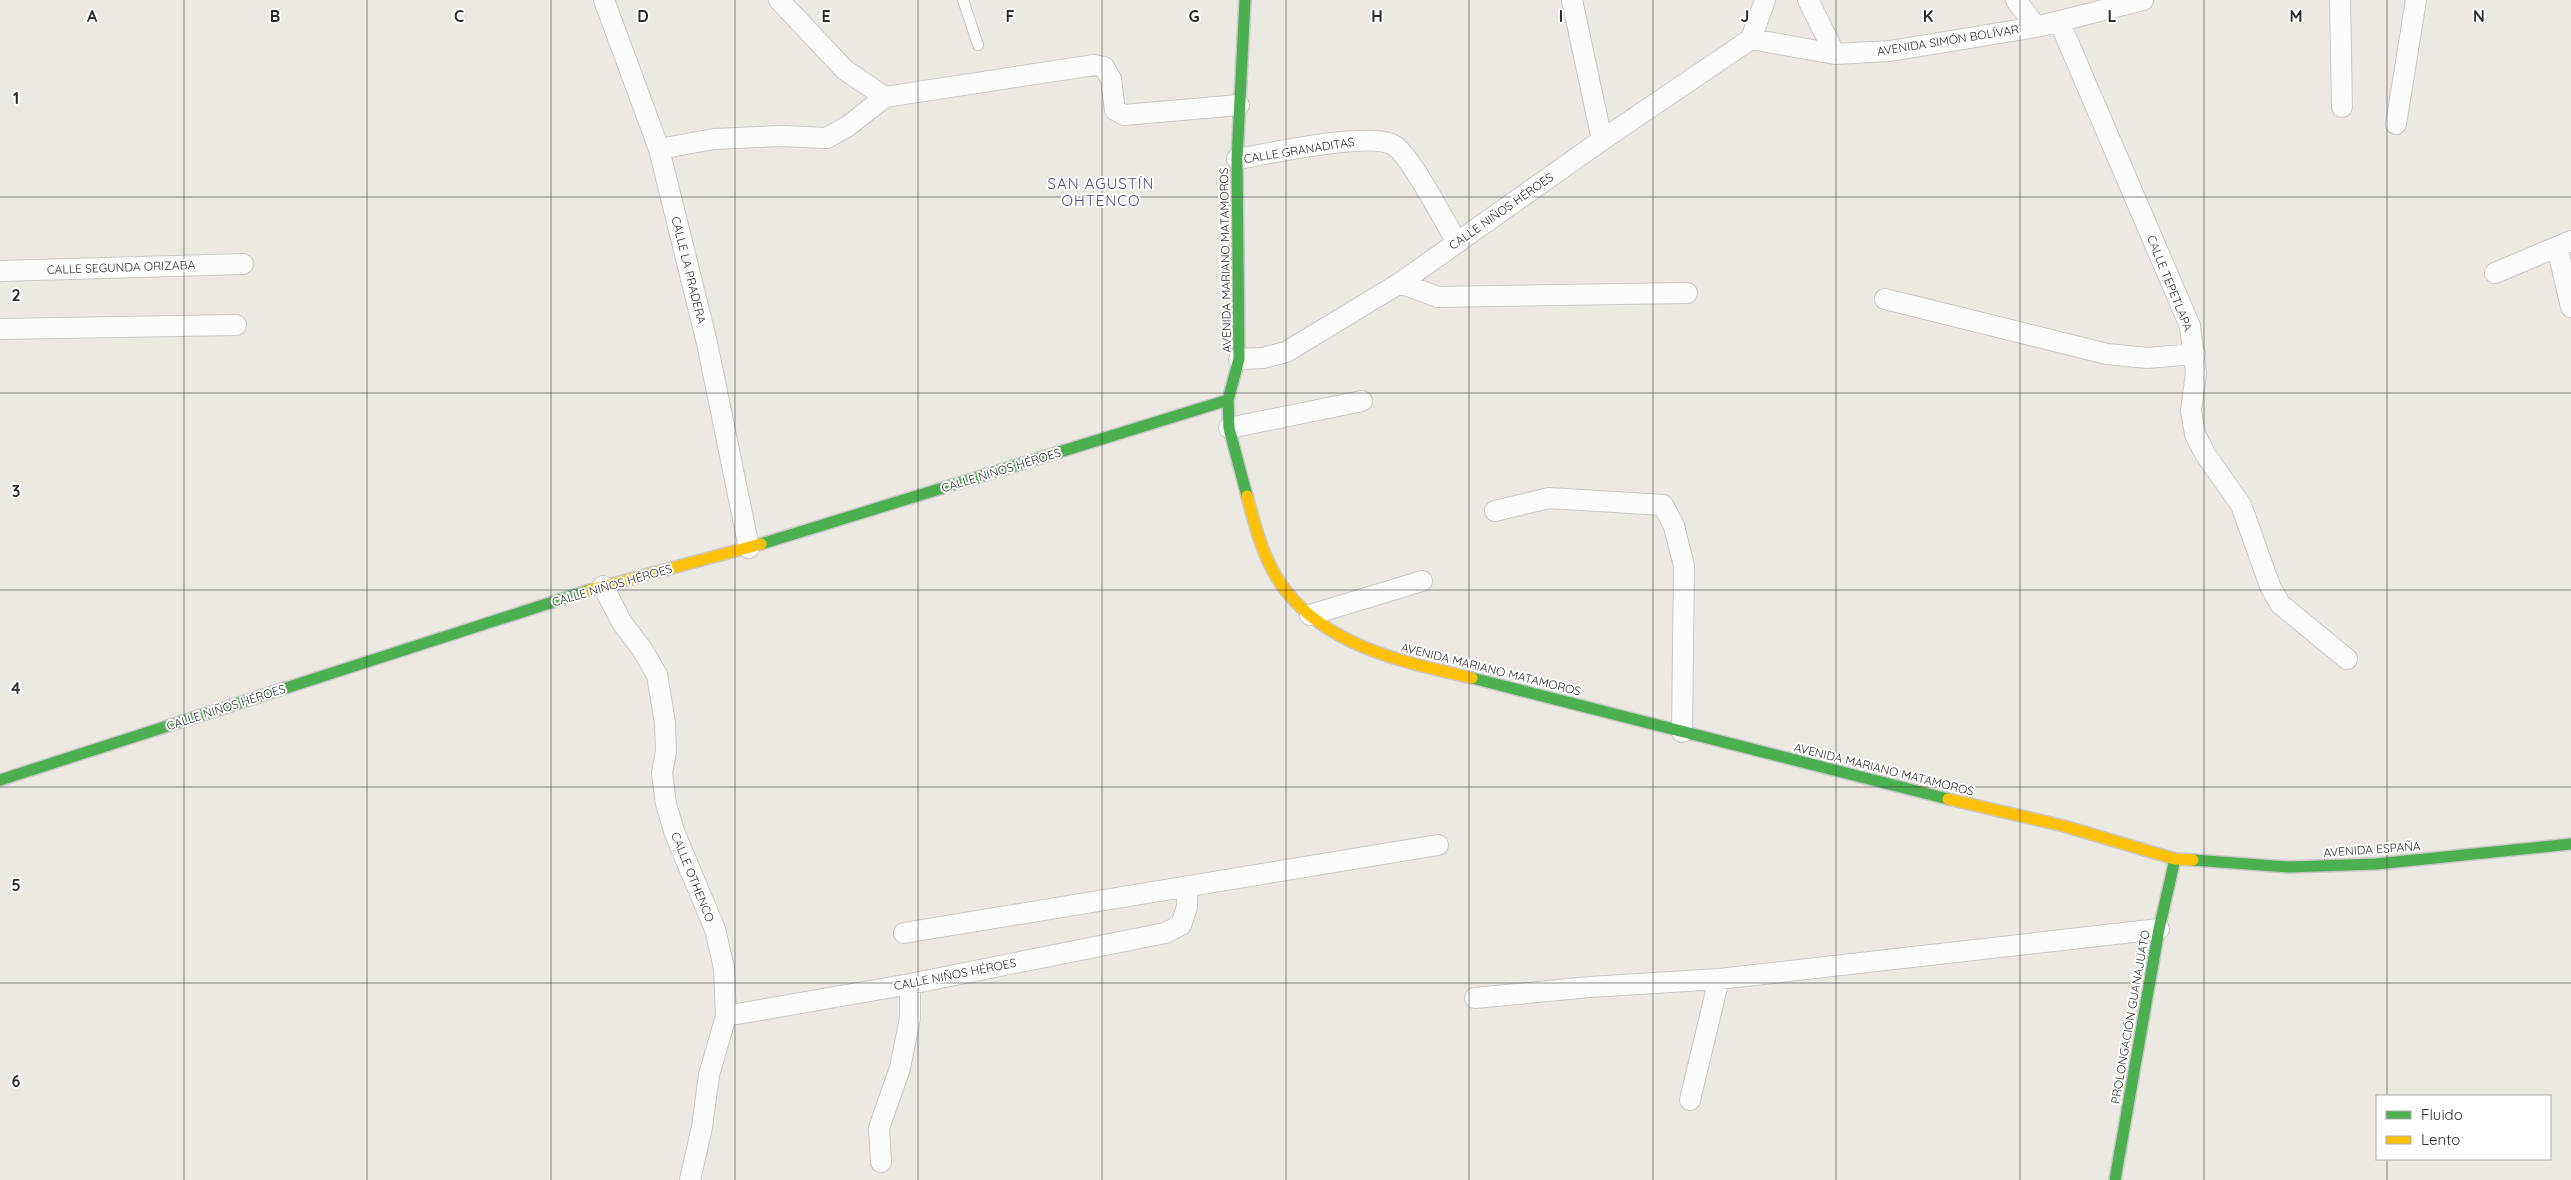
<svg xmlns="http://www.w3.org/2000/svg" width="2571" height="1180" font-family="Quicksand,sans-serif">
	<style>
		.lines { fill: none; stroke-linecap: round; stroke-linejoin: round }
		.lane-casing { stroke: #c9c8c8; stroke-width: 12 }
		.street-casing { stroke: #c9c8c8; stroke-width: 22 }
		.fast-casing { stroke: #c9c8c8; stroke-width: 14 }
		.slow-casing { stroke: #c9c8c8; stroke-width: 14 }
		.lane { stroke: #fcfcfb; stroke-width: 10 }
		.street { stroke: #fcfcfb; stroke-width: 20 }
		.fast { stroke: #4caf50; stroke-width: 11 }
		.slow { stroke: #ffc107; stroke-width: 11 }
		.grid { fill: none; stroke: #2d2d2d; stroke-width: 1; stroke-opacity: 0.55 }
		.labels { text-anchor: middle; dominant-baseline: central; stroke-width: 4; stroke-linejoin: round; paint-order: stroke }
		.street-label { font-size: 12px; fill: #2d2d2d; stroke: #fff }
		.quarter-label { font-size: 15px; letter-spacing: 1px; fill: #494a82; stroke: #fff }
		.grid-label { font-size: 16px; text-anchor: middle; font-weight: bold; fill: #2d2d2d; stroke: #fff; stroke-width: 4; stroke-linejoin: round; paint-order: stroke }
	</style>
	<rect width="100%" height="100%" fill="#ece9e2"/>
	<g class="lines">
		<defs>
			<path id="lane" d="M963,0L978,45"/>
			<path id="street" d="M604,0L659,149L707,343L749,548
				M1572,0L1602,140
				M1808,0L1835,54
				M2016,0L2036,27
				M2340,0L2342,107
				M2059,21L2190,326L2196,373L2191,411L2195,434L2205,454L2241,505L2270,586L2280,604L2347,659
				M1751,39L1835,54L1890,51L2036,27L2143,0
				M1751,39L1765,0
				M885,97L1094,65L1104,67L1111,79L1115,110L1124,115L1239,105
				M2396,124L2416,0
				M659,149L714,139L781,136L827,138L848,126L885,97L845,70L779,0
				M1237,159C1268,154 1373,130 1395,146C1412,158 1444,221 1457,242
				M2557,247L2571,307
				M0,271L243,264
				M2495,273L2571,241
				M1400,283L1438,297L1687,293
				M1885,299L2107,354L2147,358L2195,354
				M0,329L236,325
				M1239,359L1263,358L1286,352L1400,283L1602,140L1751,39
				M1229,428L1362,401
				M1495,511L1549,498L1663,505L1674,526L1684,566L1682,732
				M603,586L622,623L642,649L657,675L665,723L666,751L662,773L666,804L675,834L715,929L724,968L726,1016L709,1075L702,1127L690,1180
				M1310,615L1422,581
				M904,933L1438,845
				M1475,998L1590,987L1719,979L2159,929
				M726,1016L910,984L1165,933L1181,925L1187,907V888
				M1690,1100L1719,979
				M881,1162L879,1128L900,1068L910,1018V984"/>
			<path id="fast" d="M1245,0L1237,159L1239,359L1228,400L1229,428L1247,496
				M761,544L1228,400
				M1472,678L1948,799
				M0,780L590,590
				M2193,860L2289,867L2376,864L2571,844
				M2115,1180L2159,929L2175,859"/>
			<path id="slow" d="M1247,496C1255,527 1265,565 1286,591C1331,648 1405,662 1472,678
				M590,590L761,544
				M1948,799L2064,826L2175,859L2193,860"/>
		</defs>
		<!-- lane casing -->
		<use href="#lane" class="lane-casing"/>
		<!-- street casing -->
		<use href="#street" class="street-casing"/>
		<!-- fast casing -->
		<use href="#fast" class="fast-casing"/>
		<!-- slow casing -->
		<use href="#slow" class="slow-casing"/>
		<!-- lane -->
		<use href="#lane" class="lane"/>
		<!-- street -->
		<use href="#street" class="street"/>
		<!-- fast -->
		<use href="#fast" class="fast"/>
		<!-- slow -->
		<use href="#slow" class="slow"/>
	</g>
	<!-- grid -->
	<path class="grid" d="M184,0V1180M367,0V1180M551,0V1180M735,0V1180M918,0V1180M1102,0V1180M1286,0V1180M1469,0V1180M1653,0V1180M1836,0V1180M2020,0V1180M2204,0V1180M2387,0V1096M0,197H2571M0,393H2571M0,590H2571M0,787H2571M0,983H2571M2387,1159V1180"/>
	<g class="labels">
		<!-- street labels -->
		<g class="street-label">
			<text transform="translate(1948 40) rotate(-9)">AVENIDA SIMÓN BOLÍVAR</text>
			<text transform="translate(1299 150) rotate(-9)">CALLE GRANADITAS</text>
			<text transform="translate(1501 211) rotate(-35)">CALLE NIÑOS HÉROES</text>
			<text transform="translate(1225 260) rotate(-91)">AVENIDA MARIANO MATAMOROS</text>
			<text transform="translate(121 267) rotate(-2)">CALLE SEGUNDA ORIZABA</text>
			<text transform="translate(689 270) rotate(76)">CALLE LA PRADERA</text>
			<text transform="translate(2170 283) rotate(68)">CALLE TEPETLAPA</text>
			<text transform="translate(1001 470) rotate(-17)">CALLE NIÑOS HÉROES</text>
			<text transform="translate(612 585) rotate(-16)">CALLE NIÑOS HÉROES</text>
			<text transform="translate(1491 669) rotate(14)">AVENIDA MARIANO MATAMOROS</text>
			<text transform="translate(226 707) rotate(-18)">CALLE NIÑOS HÉROES</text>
			<text transform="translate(1884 769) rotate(14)">AVENIDA MARIANO MATAMOROS</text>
			<text transform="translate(2372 849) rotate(-4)">AVENIDA ESPAÑA</text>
			<text transform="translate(693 877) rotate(68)">CALLE OTHENCO</text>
			<text transform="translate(955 974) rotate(-11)">CALLE NIÑOS HÉROES</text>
			<text transform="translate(2130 1017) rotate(-80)">PROLONGACIÓN GUANAJUATO</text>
		</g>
		<!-- quarter labels -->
		<g class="quarter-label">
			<text x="1101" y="183">SAN AGUSTÍN<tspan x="1101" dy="17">OHTENCO</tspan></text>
		</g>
	</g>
	<g class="grid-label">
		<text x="92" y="22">A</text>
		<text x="275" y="22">B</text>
		<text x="459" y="22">C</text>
		<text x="643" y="22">D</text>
		<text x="826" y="22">E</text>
		<text x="1010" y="22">F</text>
		<text x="1194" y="22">G</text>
		<text x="1377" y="22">H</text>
		<text x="1561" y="22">I</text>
		<text x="1745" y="22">J</text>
		<text x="1928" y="22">K</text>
		<text x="2112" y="22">L</text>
		<text x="2296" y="22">M</text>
		<text x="2479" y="22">N</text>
		<text x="16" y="104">1</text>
		<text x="16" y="301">2</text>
		<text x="16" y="497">3</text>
		<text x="16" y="694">4</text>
		<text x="16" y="891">5</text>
		<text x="16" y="1087">6</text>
	</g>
	<!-- legend -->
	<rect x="2376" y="1095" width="175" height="65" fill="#ffffff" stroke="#ababab"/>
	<rect x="2386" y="1111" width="25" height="8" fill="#4caf50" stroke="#ababab"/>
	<text x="2421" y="1120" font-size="15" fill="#2d2d2d">Fluido</text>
	<rect x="2386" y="1136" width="25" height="8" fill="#ffc107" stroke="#ababab"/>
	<text x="2421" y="1145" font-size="15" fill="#2d2d2d">Lento</text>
</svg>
